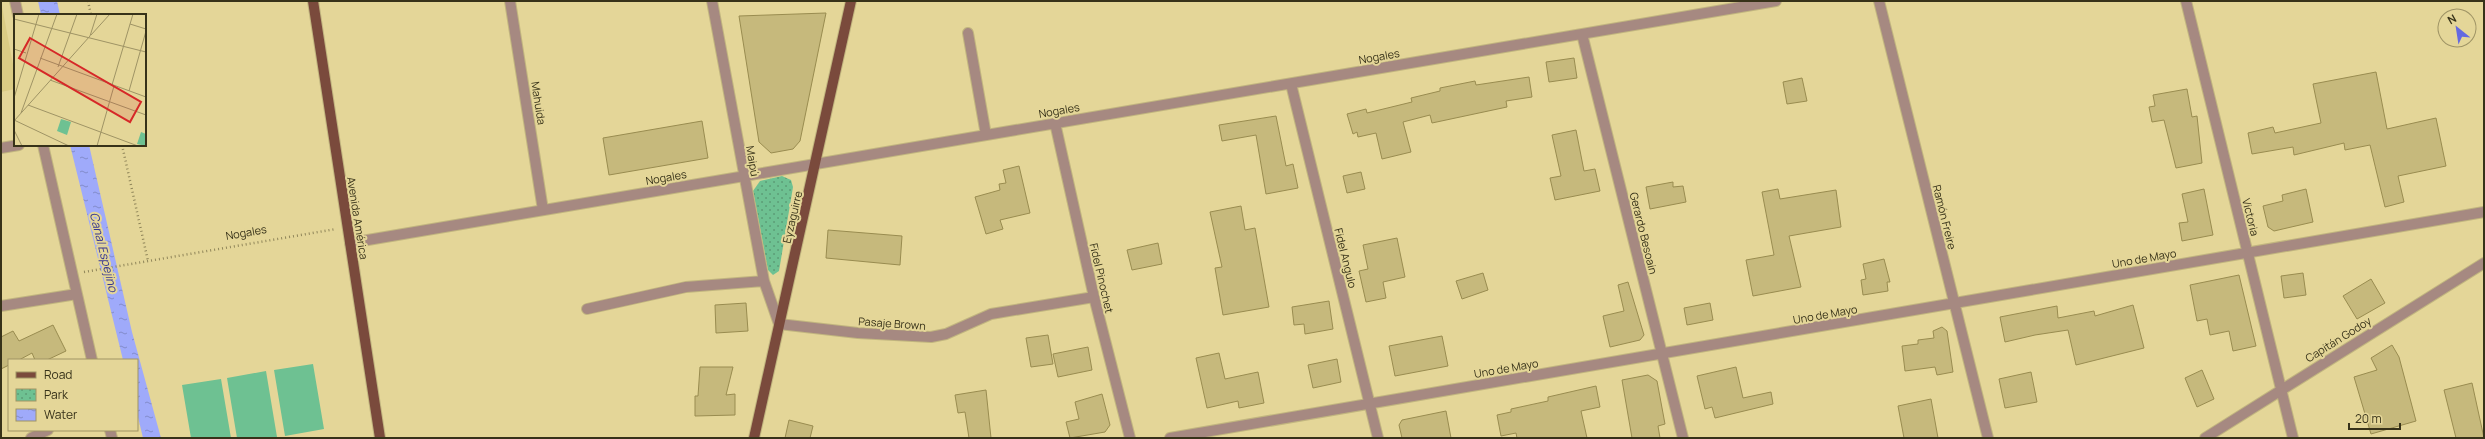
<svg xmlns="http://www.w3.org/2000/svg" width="2485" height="439" font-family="Manrope,sans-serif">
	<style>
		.built { fill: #dacb84 }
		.grass { fill: #6ec192 }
		.park { fill: url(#park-dots) }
		.water { fill: url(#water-ripples) }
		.building { fill: #c6b97c; stroke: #998c50 }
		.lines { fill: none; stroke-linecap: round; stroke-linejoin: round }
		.minor-casing { stroke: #c1b57f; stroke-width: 12 }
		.major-casing { stroke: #c1b57f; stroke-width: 12 }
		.path { stroke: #90865a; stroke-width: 2.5; stroke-dasharray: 1 3; stroke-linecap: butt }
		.minor { stroke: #a68981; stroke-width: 10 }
		.major { stroke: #7a4a3c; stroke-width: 10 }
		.labels { text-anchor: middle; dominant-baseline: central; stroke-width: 4; stroke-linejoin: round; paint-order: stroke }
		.street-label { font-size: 11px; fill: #373219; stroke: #e4d698 }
		.water-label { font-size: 12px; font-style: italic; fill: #373791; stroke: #e4d698 }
		.inset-road { fill: none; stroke: #9f9465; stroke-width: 1 }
		.view { fill: #d62828; fill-opacity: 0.15; stroke: #d62828; stroke-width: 2 }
		.inset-edge { fill: none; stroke: #373219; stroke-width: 2 }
	</style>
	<defs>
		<pattern id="park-dots" width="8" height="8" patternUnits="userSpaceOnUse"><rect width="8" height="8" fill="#6ec192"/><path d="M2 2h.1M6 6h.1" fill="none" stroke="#5b9d76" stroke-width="1.8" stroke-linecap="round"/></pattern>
		<pattern id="water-ripples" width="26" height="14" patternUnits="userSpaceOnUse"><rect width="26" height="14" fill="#9faafa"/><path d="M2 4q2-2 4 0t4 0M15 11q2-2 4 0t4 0" fill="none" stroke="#828bca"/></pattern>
	</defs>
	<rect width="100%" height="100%" fill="#e4d698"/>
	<!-- built -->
	<path class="built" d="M1,1L15,75V89L1,92Z"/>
	<!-- grass -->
	<path class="grass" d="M313,364L324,429L285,436L274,370Z
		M266,371L277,437L237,438L227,378Z
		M221,379L231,438H191L182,385Z"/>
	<!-- park -->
	<path class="park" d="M782,176L791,180L793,187L779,271L773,275L768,270L753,191L760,181Z"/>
	<!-- water -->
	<path class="water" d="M38,1H57L60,15H41Z
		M70,145H89L132,332L161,438H143L137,413V360H123Z"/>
	<!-- building -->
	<path class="building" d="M826,13L800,141L793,149L771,153L759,142L739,16Z
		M1574,58L1577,78L1549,82L1546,62Z
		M2376,72L2387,129L2436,118L2446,166L2398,176L2404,202L2385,207L2370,145L2345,150L2344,143L2294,155L2293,147L2252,154L2248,133L2273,127L2275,133L2321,123L2313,84Z
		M1529,77L1532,97L1506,101L1507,107L1432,123L1430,115L1403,122L1411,152L1382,159L1376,133L1358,137L1357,132L1353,134L1347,114L1366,109L1367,113L1412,102L1411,98L1440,91V88L1475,81L1476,85Z
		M1802,78L1807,101L1787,104L1783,82Z
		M2187,89L2192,117L2197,116L2202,163L2176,168L2164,120L2152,122L2149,107L2155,106L2153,95Z
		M1276,116L1286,166L1293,164L1298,188L1266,194L1256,135L1222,141L1219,125Z
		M702,121L708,158L609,175L603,138Z
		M1576,130L1584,171L1595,169L1600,191L1555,200L1550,178L1561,176L1552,135Z
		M1019,166L1030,213L1000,220L1003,229L986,234L975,197L1000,190L999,184L1006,183L1003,170Z
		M1361,172L1365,189L1347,193L1343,176Z
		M1673,182V187L1683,186L1686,202L1650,209L1646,187Z
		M1778,189L1780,199L1836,190L1841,227L1789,236L1801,287L1753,296L1746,260L1774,255L1762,192Z
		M2204,189L2213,235L2182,241L2179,223L2188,222L2182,194Z
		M2306,189L2313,222L2274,231L2268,227L2263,206L2283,201L2282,195Z
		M1241,206L1245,230L1255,228L1269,307L1223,315L1215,268L1222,267L1210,212Z
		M828,230L902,236L900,265L826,258Z
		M1397,238L1405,277L1383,282L1386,298L1366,302L1359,271L1368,269L1363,245Z
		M1158,243L1162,264L1132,270L1127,250Z
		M1884,259L1890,282H1887L1888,291L1863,295L1861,280L1866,279L1863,264Z
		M1483,273L1488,290L1462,299L1456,281Z
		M2303,273L2306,295L2284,298L2281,276Z
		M2239,275L2256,346L2233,351L2229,331L2210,335L2207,319L2197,321L2190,285Z
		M2371,279L2385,303L2357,319L2343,296Z
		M1628,282L1644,335L1640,340L1610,347L1603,316L1624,311L1618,285Z
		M1329,301L1333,329L1305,334L1304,324L1294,325L1292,307Z
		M746,303L748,331L716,333L715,305Z
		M1710,303L1713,320L1687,325L1684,308Z
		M2133,305L2144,348L2076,365L2068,330L2035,335L2005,342L2000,317L2057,306L2058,318L2094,311L2095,316Z
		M53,325L66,351L47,360H35L32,353L19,360H9V365L1,369V337L13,331L19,341Z
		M1942,327L1947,331L1953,372L1937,375L1935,367L1905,371L1902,346L1918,344V340L1934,338L1933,331Z
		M1048,335L1053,364L1031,367L1026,338Z
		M1442,336L1448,366L1395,376L1389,346Z
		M2392,345L2399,357L2416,421L2371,434L2354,377L2377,370L2371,358Z
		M1088,347L1092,370L1058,377L1053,354Z
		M1219,353L1225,379L1258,372L1264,403L1239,408L1238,401L1207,408L1196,358Z
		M1337,359L1341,382L1313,388L1308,365Z
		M700,367H733L726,395L735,394V415L695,416V396H698Z
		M1736,367L1743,398L1771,392L1773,404L1715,418L1712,407L1705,409L1697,376Z
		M2202,370L2214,399L2197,407L2185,378Z
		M2031,372L2037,402L2005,408L1999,379Z
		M1648,375L1657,381L1665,424L1658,426L1660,438H1632L1622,380Z
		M2472,383L2484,438H2456L2444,390Z
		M1596,386L1600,407L1581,411L1587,438H1517L1516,433L1501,436L1497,415L1511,412V409L1548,401V397Z
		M986,390L991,438H969L965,412L958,413L955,395Z
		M1102,394L1110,425L1105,432L1070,438L1066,422L1079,419L1075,402Z
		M1931,399L1938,438H1904L1898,406Z
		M1446,411L1451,438H1402L1399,425L1402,420Z
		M789,420L813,426L810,438H785Z"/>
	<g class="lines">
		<defs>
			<path id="minor" d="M15,1L18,15
				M510,1L543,210
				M712,1L764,281L779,324L858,333L931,337L946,334L991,314L1094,297
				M1879,1L1988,438
				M2186,1L2293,438
				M968,33L986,135
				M1582,34L1683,438
				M1291,84L1378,438
				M1055,123L1094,297L1130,438
				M43,145L92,360
				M1,148L19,145
				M350,243L1776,1
				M1,306L77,294
				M587,309L686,287L764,281
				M110,430L112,438
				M31,438L48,430
				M1170,438L2484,212
				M2205,438L2484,263"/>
			<path id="major" d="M313,1L380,438
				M754,438L851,1"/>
		</defs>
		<!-- minor casing -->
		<use href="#minor" class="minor-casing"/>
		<!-- major casing -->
		<use href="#major" class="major-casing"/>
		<!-- path -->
		<path class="path" d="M88,1L91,15
			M122,145L148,261
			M84,272L336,229"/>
		<!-- minor -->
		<use href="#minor" class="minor"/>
		<!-- major -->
		<use href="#major" class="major"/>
	</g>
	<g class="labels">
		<!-- street labels -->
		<g class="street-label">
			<text transform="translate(1379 56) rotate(-10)">Nogales</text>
			<text transform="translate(539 103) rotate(81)">Mahuida</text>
			<text transform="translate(1059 110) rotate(-10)">Nogales</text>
			<text transform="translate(753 161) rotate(80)">Maipú</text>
			<text transform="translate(666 177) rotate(-10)">Nogales</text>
			<text transform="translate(792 217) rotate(-77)">Eyzaguirre</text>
			<text transform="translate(1945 217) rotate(76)">Ramón Freire</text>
			<text transform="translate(2251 217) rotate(76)">Victoria</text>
			<text transform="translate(358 218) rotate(81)">Avenida América</text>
			<text transform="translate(246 232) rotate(-10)">Nogales</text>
			<text transform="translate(1644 233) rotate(76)">Gerardo Besoain</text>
			<text transform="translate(1346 258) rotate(76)">Fidel Angulo</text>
			<text transform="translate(2144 258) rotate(-10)">Uno de Mayo</text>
			<text transform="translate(1102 278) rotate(77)">Fidel Pinochet</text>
			<text transform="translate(1825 314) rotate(-10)">Uno de Mayo</text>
			<text transform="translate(892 323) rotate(4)">Pasaje Brown</text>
			<text transform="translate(2338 339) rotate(-32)">Capitán Godoy</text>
			<text transform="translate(1506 368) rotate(-10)">Uno de Mayo</text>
		</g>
		<!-- water labels -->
		<g class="water-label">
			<text transform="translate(104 252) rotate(76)">Canal Espejino</text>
		</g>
	</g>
	<!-- overview -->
	<g transform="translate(14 14)">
		<rect width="132" height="132" fill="#e4d698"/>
		<path d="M127,118L132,120V132L123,130Z" fill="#6ec192"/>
		<path d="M47,105L57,108L53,121L43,117Z" fill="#6ec192"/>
		<path class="inset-road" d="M0,5L132,38M116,10L132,15M77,21L96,0M0,35L12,39M26,44L132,83M44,53L63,0M36,66L132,101M98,71L119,0M115,77L132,17M0,84L25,0M14,91L124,132M7,99L43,0M0,106L55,132M0,107L76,22L83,0M0,116L8,132M83,132L100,72"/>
		<path class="view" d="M16,24L127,88L116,108L5,44Z"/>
		<rect width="132" height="132" class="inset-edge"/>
	</g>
	<!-- border -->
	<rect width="2485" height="439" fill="none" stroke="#373219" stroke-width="4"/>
	<!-- legend -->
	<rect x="8" y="359" width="130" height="72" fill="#e4d698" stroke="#9f9465"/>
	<rect x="16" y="372" width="20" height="6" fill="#7a4a3c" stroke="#9f9465"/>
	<text x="44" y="379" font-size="12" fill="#373219">Road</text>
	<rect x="16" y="389" width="20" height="12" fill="url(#park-dots)" stroke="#9f9465"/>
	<text x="44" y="399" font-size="12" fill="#373219">Park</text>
	<rect x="16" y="409" width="20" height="12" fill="url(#water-ripples)" stroke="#9f9465"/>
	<text x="44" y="419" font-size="12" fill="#373219">Water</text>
	<!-- north arrow -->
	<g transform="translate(2457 28) rotate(330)"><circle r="19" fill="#e4d698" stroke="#9f9465"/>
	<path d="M0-3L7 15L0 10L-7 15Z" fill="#6469e1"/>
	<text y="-6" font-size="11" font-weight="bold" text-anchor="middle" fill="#373219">N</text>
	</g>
	<!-- scale -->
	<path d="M2349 423v6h51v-6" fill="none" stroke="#373219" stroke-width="2"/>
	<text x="2355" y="423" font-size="12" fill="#373219" stroke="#e4d698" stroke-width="3" paint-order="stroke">20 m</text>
</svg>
